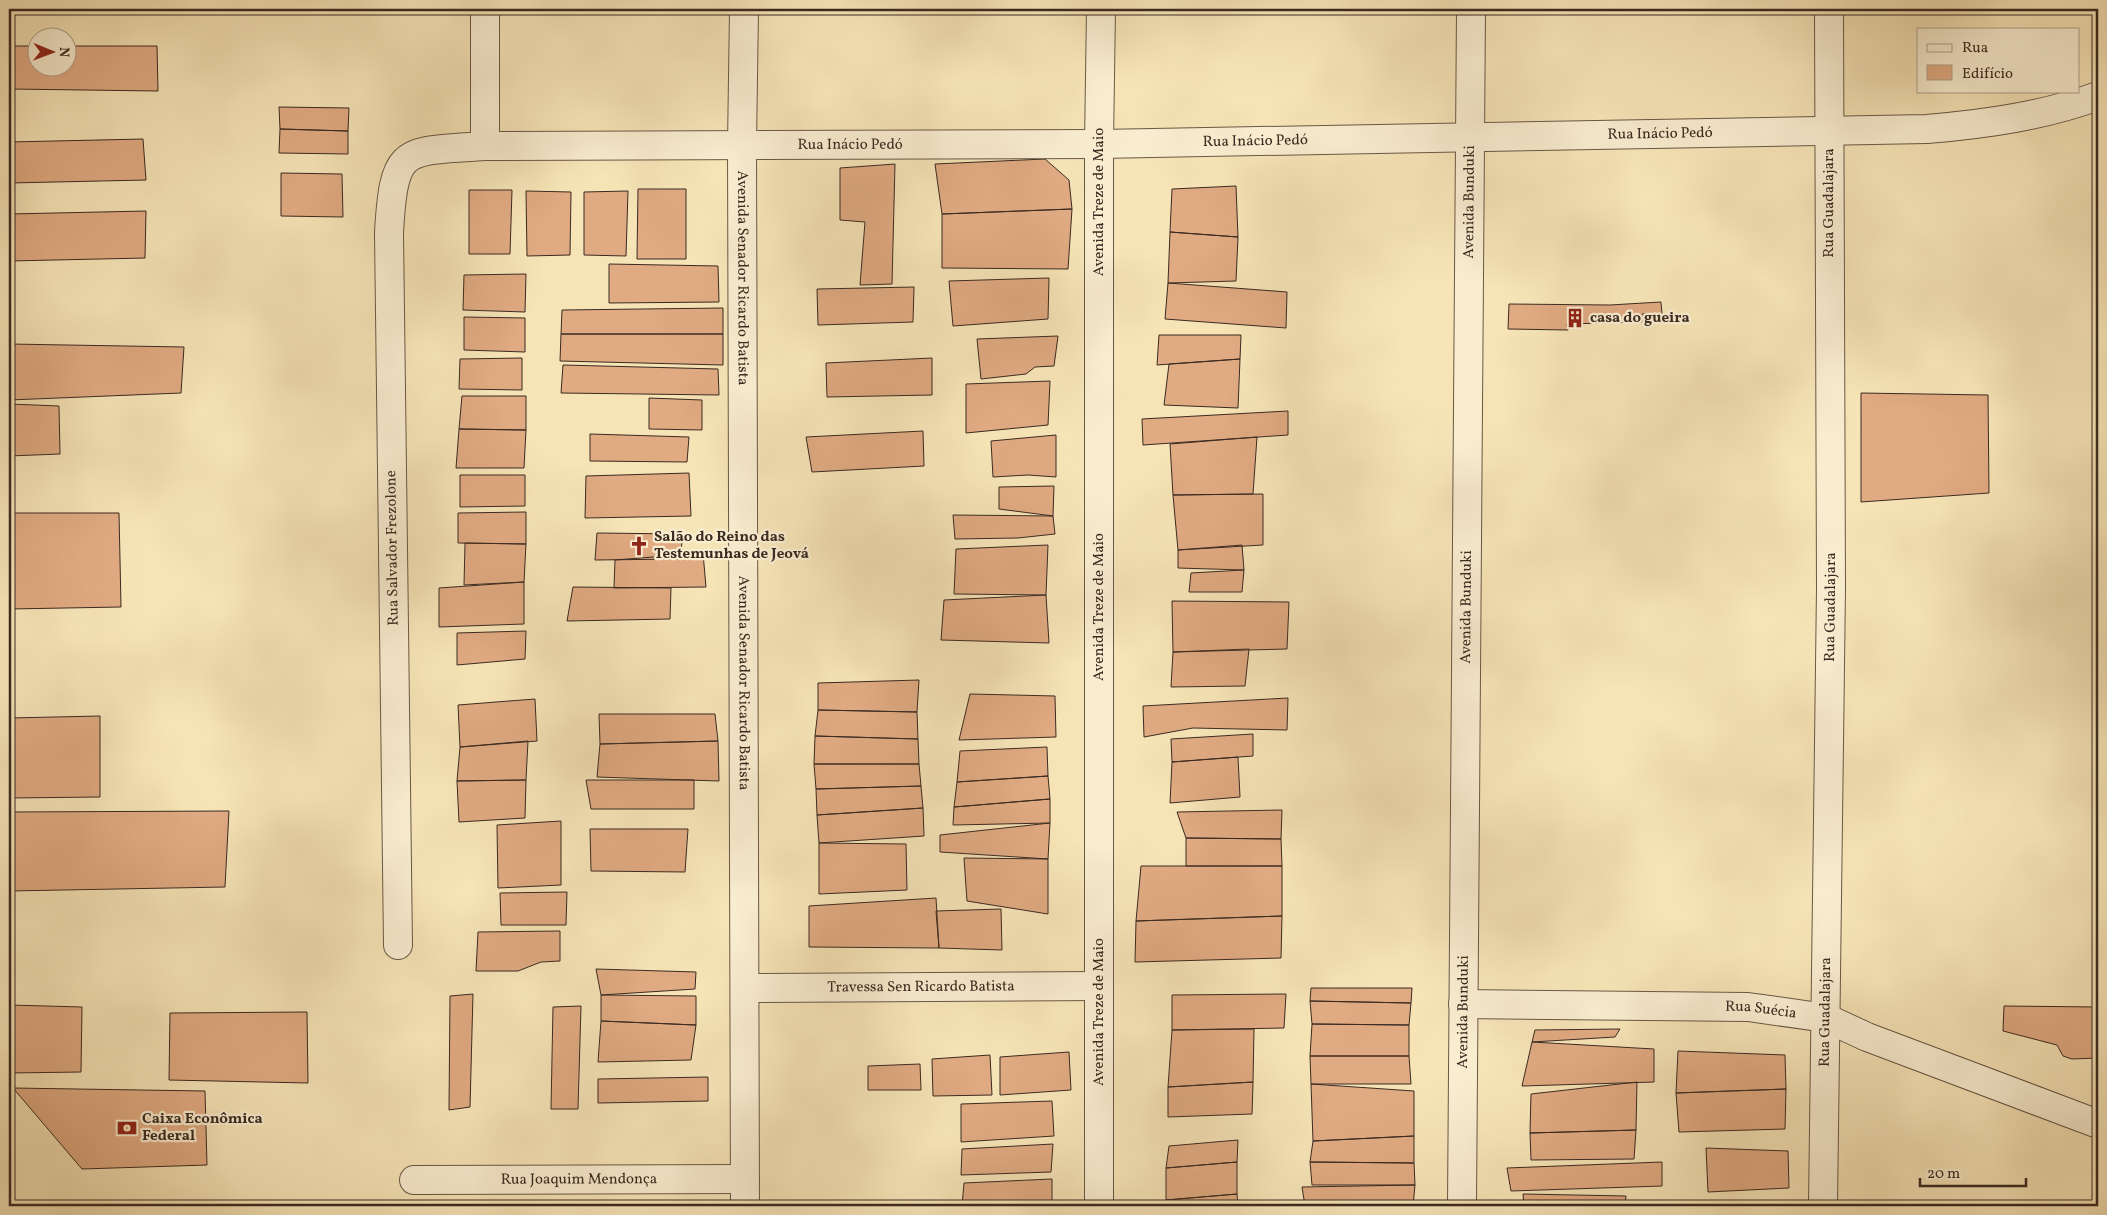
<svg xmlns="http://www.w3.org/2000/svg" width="2107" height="1215" font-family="Vollkorn,serif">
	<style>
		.building { fill: #e0aa82; stroke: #3a2a21 }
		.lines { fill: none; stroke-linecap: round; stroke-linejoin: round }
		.minor-casing { stroke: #695846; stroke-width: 30 }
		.minor { stroke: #f9edd0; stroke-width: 28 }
		.labels { text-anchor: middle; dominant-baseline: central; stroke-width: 4.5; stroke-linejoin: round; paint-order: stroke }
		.street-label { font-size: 15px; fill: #3a2a21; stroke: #f9edd0 }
		.poi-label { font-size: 15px; font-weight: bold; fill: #3a2a21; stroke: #f9edd0; text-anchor: start }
	</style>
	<rect width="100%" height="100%" fill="#f6e4b7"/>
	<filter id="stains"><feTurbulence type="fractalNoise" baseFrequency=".004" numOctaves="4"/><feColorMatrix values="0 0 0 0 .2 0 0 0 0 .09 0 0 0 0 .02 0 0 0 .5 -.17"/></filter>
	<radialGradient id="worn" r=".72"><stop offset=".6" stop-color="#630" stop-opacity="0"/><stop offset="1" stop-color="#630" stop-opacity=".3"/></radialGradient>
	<!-- building -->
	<path class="building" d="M9,46H38V68H68V46H157L158,91L10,89Z
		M279,107L349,108L348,131L280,129Z
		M280,129L348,131V154L279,153Z
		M143,139L146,180L9,183V142Z
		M1045,159L1069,180L1072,209L942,214L935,164Z
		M895,164L892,284L860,285L865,222L840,220V168Z
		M281,173L342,174L343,217L281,216Z
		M1236,186L1238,237L1170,232L1172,189Z
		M638,189H686V259H637Z
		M469,190H512L510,254H469Z
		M526,191L571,192L570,255L527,256Z
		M628,191L626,256L584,255V192Z
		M1072,209L1068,269L942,268V214Z
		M146,211L145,258L9,261V214Z
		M1170,232L1238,237L1236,281L1168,283Z
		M609,264L718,266L719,302L609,303Z
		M526,274L525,312L463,310L464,275Z
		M1049,278L1048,319L953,326L949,281Z
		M1168,283L1287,292L1286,328L1165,319Z
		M914,287L913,322L818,325L817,289Z
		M1661,302L1662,314H1642V322L1567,324L1568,330L1508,329L1509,304L1610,305Z
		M723,308V334H561L562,310Z
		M464,317L525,318V352L464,350Z
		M561,334H723V365L560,361Z
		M1159,335H1241L1240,359L1157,365Z
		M1058,336L1054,366L1035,367L1026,374L981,379L977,339Z
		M9,344L184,347L181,393L9,400Z
		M522,358V390L459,389L460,359Z
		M932,358V395L827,397L826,363Z
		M1240,359L1238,408L1164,405L1169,364Z
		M563,365L718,369L719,395L561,393Z
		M1050,381L1048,425L966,433V384Z
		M1861,393L1988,395L1989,493L1861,502Z
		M462,396H526V430L459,429Z
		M649,398L702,400V430L649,429Z
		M9,404L59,406L60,454L9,456Z
		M1288,411V435L1143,445L1142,419Z
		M459,429L526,430L524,468H456Z
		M923,431L924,466L812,472L806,437Z
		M590,434L689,437L687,462L590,461Z
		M1056,435V477L1028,475L993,477L991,441Z
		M1257,437L1253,494L1173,495L1170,444Z
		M689,473L691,516L585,518L586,476Z
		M460,475H525V506L460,507Z
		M1054,486L1053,516L999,509V487Z
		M1263,494V545L1178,550L1173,495Z
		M526,512V544L458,543V513Z
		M9,513H119L121,607L9,609Z
		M953,515L1053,516L1055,534L1018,538L955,539Z
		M597,533L683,534L680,559L595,560Z
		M465,543L526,544L524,582L464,585Z
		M1048,545L1046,595L954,594L956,549Z
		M1242,545L1244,570L1178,568V550Z
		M703,553L706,587L614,588L615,560Z
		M1244,570L1242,592H1189L1191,573Z
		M524,582V624L439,627V588Z
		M573,587L671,588L670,619L567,621Z
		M1046,595L1049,643L941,640L944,600Z
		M1172,601L1289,602L1287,649L1173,652Z
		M526,631L525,659L457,665V633Z
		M1249,649L1245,686L1171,687L1173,652Z
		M919,680L917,712L818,710V683Z
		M970,694L1055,696L1056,737L959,740Z
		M1288,698L1287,730L1193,728L1144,737L1143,706Z
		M535,699L537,741L460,747L458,705Z
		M818,710L917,712L918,739L815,736Z
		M599,714H715L718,741L600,744Z
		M100,716V797L9,798V718Z
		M1253,734V756L1172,762L1171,739Z
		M815,736L918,739L919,764H814Z
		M528,741L526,780L457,781L460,747Z
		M718,741L719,781L597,777L600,744Z
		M1047,747L1048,776L957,782L960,751Z
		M1238,757L1240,797L1170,803L1172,762Z
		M814,764H919L921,786L816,789Z
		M1048,776L1050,799L954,807L957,782Z
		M526,780L525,818L459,822L457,781Z
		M586,780H694V809H591Z
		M921,786L923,808L817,815L816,789Z
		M1050,799V823L953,825L954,807Z
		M923,808L924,836L819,843L817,815Z
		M1282,810L1281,839L1186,838L1177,812Z
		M229,811L225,887L9,891V812Z
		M561,821V885L498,888L497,825Z
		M1050,823L1048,859L940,852V835Z
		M590,829H688L685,872L591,871Z
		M1186,838L1281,839L1282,866H1186Z
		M819,843L906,844L907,890L819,894Z
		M964,858L1048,859V914L967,901Z
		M1141,866H1282V916L1136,921Z
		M567,892L566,925H501L500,893Z
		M936,898L939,948L809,947V906Z
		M1001,909L1002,950L939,948L936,911Z
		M1282,916L1281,958L1135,962L1136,921Z
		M560,931V961L541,962L518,971H476L478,932Z
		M596,969L696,972L695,989L601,995Z
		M1311,988H1412L1411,1003L1310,1001Z
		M473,994L470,1107L449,1110L450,996Z
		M1286,994L1284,1028L1172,1030V995Z
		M601,995L696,996V1025L601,1021Z
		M1310,1001L1411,1003L1409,1025L1312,1024Z
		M9,1005L82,1007L81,1072L9,1073Z
		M581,1006L578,1109H551L553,1007Z
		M2004,1006L2098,1007V1058L2072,1059L2063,1056L2057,1045L2003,1031Z
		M307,1012L308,1083L169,1080L170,1013Z
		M601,1021L696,1025L691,1060L598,1062Z
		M1312,1024L1409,1025V1056H1310Z
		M1254,1029L1253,1082L1168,1087L1172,1030Z
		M1620,1029L1615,1037L1532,1042L1535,1030Z
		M1532,1042L1654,1049V1082L1522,1086Z
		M1678,1051L1785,1055L1786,1089L1676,1093Z
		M1069,1052L1071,1090L1000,1095V1057Z
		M990,1055L992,1095L933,1096L932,1059Z
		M1310,1056H1409L1411,1084H1311Z
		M920,1064L921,1090H868V1066Z
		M708,1077V1101L598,1103V1079Z
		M1253,1082L1252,1114L1168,1117V1087Z
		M1637,1082L1636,1130L1530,1133L1531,1094Z
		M1311,1084L1414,1091V1136L1313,1141Z
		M13,1088L205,1091L207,1165L82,1169Z
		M1786,1089L1785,1129L1679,1132L1676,1093Z
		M1052,1101L1054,1136L961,1142V1104Z
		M1636,1130L1634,1159L1531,1160L1530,1133Z
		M1414,1136V1163L1310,1162L1313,1141Z
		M1238,1140L1237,1162L1166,1168L1169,1146Z
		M1053,1144L1051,1172L961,1175L962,1149Z
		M1706,1148L1788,1151L1789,1188L1708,1192Z
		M1237,1162V1194L1166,1200V1168Z
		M1310,1162L1414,1163L1415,1185H1312Z
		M1662,1162V1186L1511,1191L1507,1168Z
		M1052,1179V1206H962L964,1183Z
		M1415,1185L1413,1206H1305L1302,1187Z
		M1237,1194L1238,1206H1166V1200Z
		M1523,1194L1626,1196L1625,1206H1524Z
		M304,1203V1206H151Z"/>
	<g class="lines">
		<defs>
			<g id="minor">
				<path d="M485,9V146"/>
				<path id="s1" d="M744,9L742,145L745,1206"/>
				<path id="s2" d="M398,945L389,233C394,144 403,152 485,146L1099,144L1927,129C1986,124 2043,116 2098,96"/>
				<path id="s3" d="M745,988L1098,986"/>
				<path id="s4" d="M1463,1004L1748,1007L1826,1018L1867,1037L2098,1124"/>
				<path id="s5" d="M414,1180L745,1179"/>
				<path id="s6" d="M1099,1206V144L1101,9"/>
				<path id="s7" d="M1462,1206L1471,9"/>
				<path id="s8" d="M1823,1206L1831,588L1829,9"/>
			</g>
		</defs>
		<!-- minor casing -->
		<use href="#minor" class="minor-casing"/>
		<!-- minor -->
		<use href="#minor" class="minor"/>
	</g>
	<!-- icons -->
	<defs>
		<symbol id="building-bare" viewBox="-9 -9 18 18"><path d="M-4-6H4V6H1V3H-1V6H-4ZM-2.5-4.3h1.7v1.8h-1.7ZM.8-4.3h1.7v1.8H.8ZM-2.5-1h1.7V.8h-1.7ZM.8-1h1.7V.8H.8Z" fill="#8f2418" stroke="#f9edd0" stroke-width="2.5" paint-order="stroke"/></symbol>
		<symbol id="church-bare" viewBox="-9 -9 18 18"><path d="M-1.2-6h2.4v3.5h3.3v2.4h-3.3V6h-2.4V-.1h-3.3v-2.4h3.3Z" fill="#8f2418" stroke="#f9edd0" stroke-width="2.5" paint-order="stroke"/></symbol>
		<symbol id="bank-bare" viewBox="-9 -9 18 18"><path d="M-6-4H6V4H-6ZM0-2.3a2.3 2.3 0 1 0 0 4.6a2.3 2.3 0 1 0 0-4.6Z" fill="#8f2418" stroke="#f9edd0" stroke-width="2.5" paint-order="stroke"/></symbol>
	</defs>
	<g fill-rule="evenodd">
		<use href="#building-bare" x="1561" y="304" width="28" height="28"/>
		<use href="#church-bare" x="625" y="532" width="28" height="28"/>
		<use href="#bank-bare" x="113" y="1114" width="28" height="28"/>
	</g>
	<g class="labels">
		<!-- street labels -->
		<g class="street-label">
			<text stroke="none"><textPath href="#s2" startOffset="2045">Rua Inácio Pedó</textPath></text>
			<text stroke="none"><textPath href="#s2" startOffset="1640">Rua Inácio Pedó</textPath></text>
			<text stroke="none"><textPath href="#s2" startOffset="1235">Rua Inácio Pedó</textPath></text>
			<text stroke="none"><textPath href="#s6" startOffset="1004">Avenida Treze de Maio</textPath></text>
			<text stroke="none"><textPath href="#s7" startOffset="1004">Avenida Bunduki</textPath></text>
			<text transform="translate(1829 203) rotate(-90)">Rua Guadalajara</text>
			<text stroke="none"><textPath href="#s1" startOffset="269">Avenida Senador Ricardo Batista</textPath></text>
			<text transform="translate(393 548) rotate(-91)">Rua Salvador Frezolone</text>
			<text transform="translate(1099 607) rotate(-90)">Avenida Treze de Maio</text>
			<text stroke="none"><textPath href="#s7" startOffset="599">Avenida Bunduki</textPath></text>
			<text stroke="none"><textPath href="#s8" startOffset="599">Rua Guadalajara</textPath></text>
			<text stroke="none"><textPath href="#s1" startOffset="674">Avenida Senador Ricardo Batista</textPath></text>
			<text stroke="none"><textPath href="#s3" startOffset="176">Travessa Sen Ricardo Batista</textPath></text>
			<text stroke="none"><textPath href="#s4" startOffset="298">Rua Suécia</textPath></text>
			<text transform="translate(1099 1012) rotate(-90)">Avenida Treze de Maio</text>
			<text stroke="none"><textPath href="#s7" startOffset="194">Avenida Bunduki</textPath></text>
			<text stroke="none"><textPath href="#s8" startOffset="194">Rua Guadalajara</textPath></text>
			<text stroke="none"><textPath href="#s5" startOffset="165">Rua Joaquim Mendonça</textPath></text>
		</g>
		<!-- poi labels -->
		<g class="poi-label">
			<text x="1590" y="318">casa do gueira</text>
			<text x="654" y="537">Salão do Reino das<tspan x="654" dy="17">Testemunhas de Jeová</tspan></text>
			<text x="142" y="1119">Caixa Econômica<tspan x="142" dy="17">Federal</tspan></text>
		</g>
	</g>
	<!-- margin -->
	<rect width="2107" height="1215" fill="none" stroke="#f6e4b7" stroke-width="30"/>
	<rect x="10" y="10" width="2087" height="1195" fill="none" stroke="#3a2a21" stroke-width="2.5"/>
	<rect x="15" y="15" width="2077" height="1185" fill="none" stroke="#3a2a21"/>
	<!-- legend -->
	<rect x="1917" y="28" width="162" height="65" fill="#f9edd0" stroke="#ad9f8a"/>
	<rect x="1927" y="44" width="25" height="8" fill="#f9edd0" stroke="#ad9f8a"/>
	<text x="1962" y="52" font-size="15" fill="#3a2a21">Rua</text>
	<rect x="1927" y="65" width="25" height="15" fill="#e0aa82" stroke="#ad9f8a"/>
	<text x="1962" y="78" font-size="15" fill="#3a2a21">Edifício</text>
	<!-- north arrow -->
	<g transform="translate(52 52) rotate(91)"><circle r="24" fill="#f9edd0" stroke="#ad9f8a"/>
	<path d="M0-4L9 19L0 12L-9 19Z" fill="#8f2418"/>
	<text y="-8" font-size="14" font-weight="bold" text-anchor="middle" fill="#3a2a21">N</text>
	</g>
	<!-- scale -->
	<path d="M1920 1178v8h106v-8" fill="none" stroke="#3a2a21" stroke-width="2.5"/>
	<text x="1927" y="1178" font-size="15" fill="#3a2a21" stroke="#f9edd0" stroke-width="4" paint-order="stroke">20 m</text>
	<rect width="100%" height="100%" filter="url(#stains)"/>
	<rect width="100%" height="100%" fill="url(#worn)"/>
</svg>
